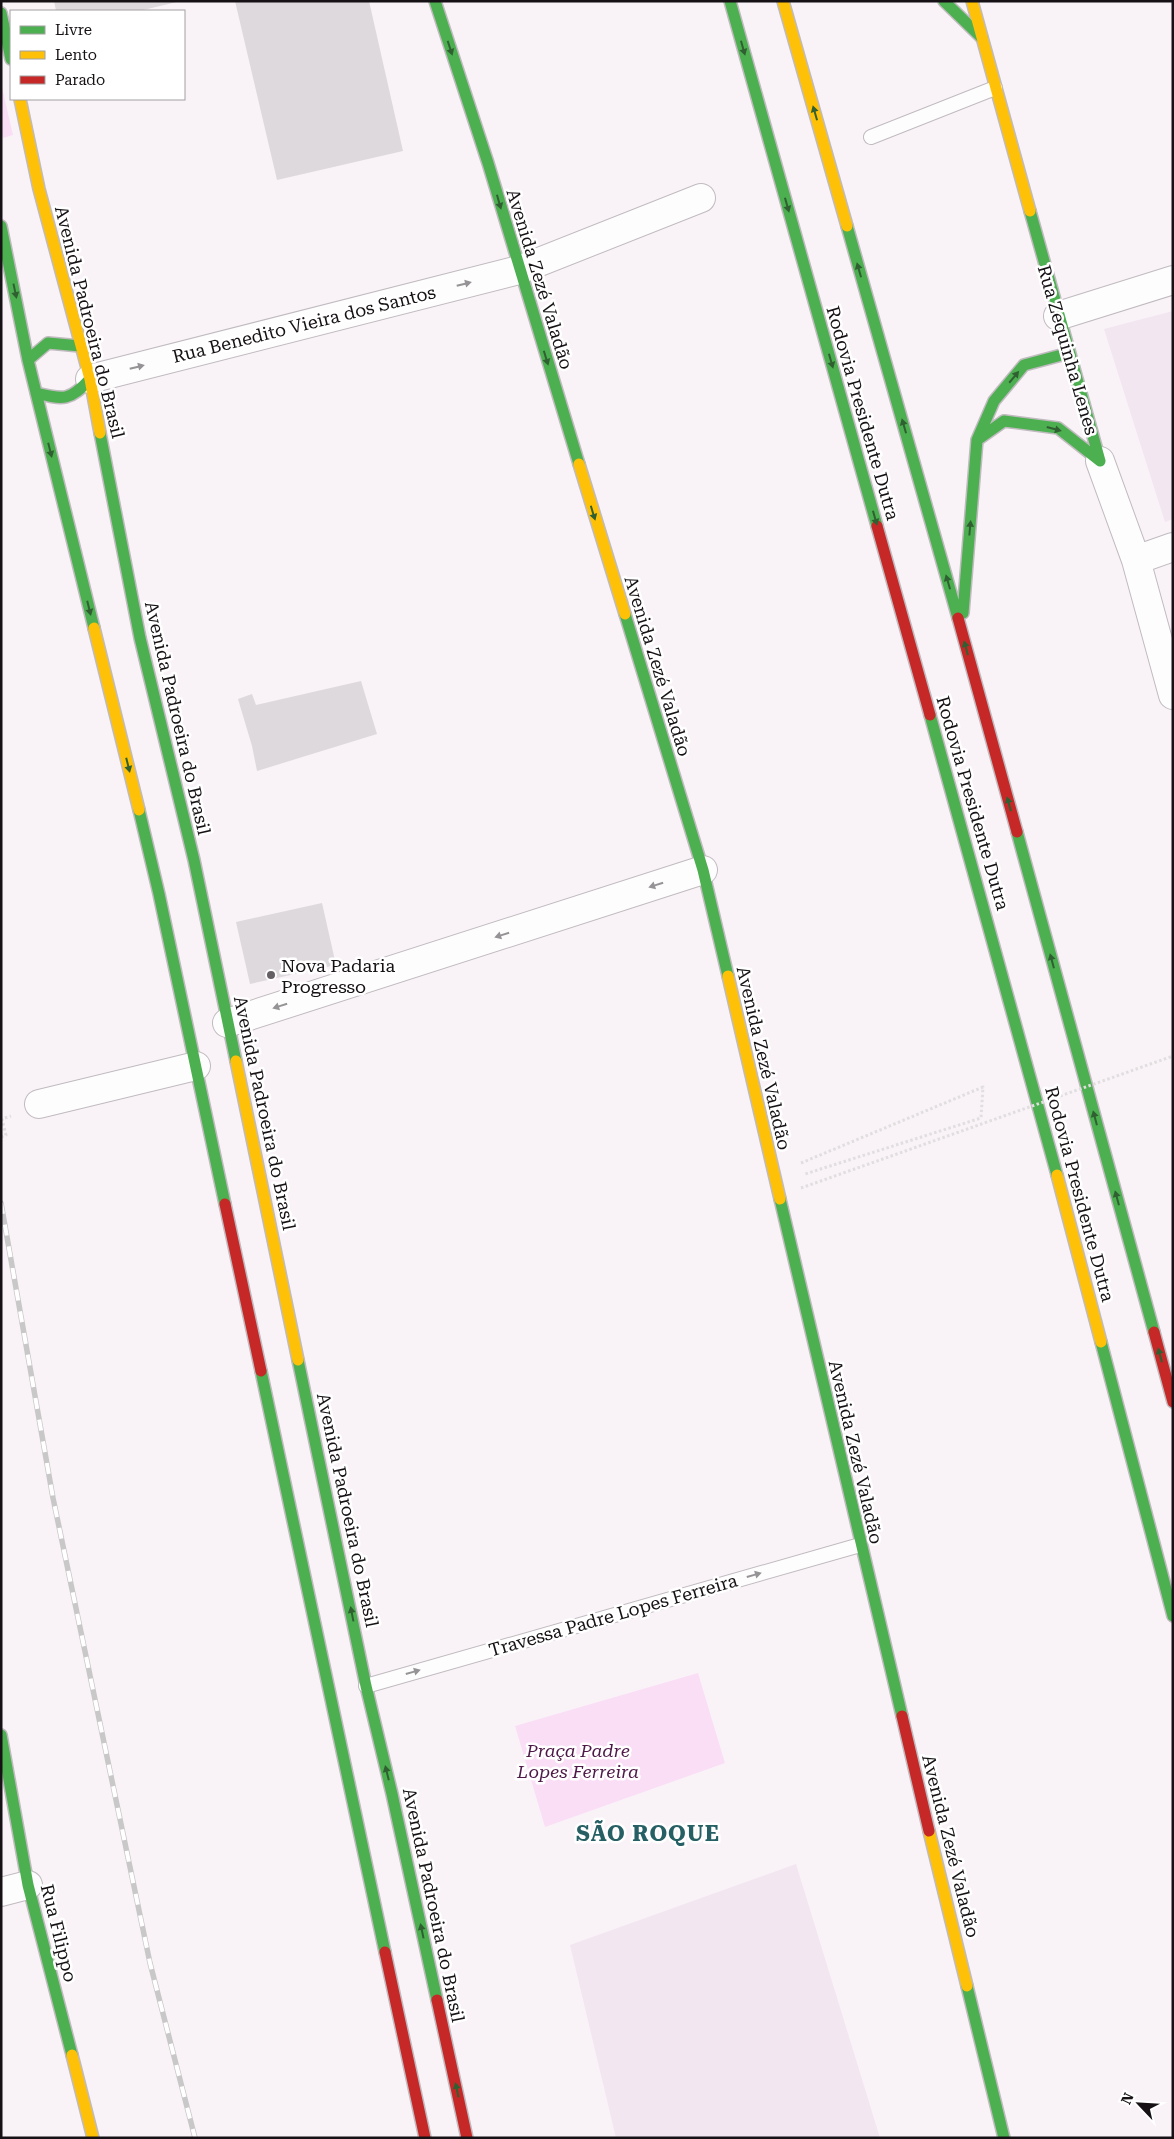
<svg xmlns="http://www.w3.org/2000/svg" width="1174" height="2139" font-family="'Roboto Serif',serif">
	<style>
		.built { fill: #f2e6f0 }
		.green { fill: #fadef5 }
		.building { fill: #ded9dd }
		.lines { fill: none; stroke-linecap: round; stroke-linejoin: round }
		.lane-casing { stroke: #c0bbbf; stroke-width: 16 }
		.street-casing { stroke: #c0bbbf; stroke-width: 30 }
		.fast-casing { stroke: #c0bbbf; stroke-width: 14 }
		.slow-casing { stroke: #c0bbbf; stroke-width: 14 }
		.jam-casing { stroke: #c0bbbf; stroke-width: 14 }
		.path { stroke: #e0dedf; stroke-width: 3; stroke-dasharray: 2.5 2.5; stroke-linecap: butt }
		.lane { stroke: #fefdfe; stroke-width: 14 }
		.street { stroke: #fefdfe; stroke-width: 28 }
		.fast { stroke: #4caf50; stroke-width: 11 }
		.slow { stroke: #ffc107; stroke-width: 11 }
		.jam { stroke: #c62828; stroke-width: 11 }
		.rail-casing { stroke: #c9c8c8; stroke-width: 5.5 }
		.rail { stroke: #fff; stroke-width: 4; stroke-dasharray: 11; stroke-linecap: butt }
		.path-bridge { stroke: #e0dedf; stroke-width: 3; stroke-dasharray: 2.5 2.5; stroke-linecap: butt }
		.oneway { fill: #306032 }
		.oneway2 { fill: #959395 }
		.poi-dot { fill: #656064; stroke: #fff; stroke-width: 2 }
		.labels { text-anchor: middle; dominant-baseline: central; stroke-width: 5; stroke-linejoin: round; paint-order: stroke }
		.street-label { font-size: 18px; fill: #151114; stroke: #fff }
		.poi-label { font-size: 18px; fill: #151114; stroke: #fff; text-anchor: start }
		.park-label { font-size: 18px; font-style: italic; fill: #4e1948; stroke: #fff }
		.district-label { font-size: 22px; font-weight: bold; letter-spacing: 1px; fill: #266064; stroke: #fff }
	</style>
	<rect width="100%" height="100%" fill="#f9f3f8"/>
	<!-- built -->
	<path class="built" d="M1173,311V519L1165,522L1104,329Z
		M796,1864L880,2138H616L570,1945Z"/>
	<!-- green -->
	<path class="green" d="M1,83L13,135L3,138L1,131Z
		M698,1673L725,1763L545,1827L515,1726Z"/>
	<!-- building -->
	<path class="building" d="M54,1H177V2L139,11H56Z
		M235,1H369L403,151L277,180Z
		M361,681L377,734L257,771L252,746L238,699L252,694L256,705Z
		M322,903L336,965L250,984L236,922Z"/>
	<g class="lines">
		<defs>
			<path id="lane" d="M871,137L995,88
				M366,1686L860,1545"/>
			<path id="street" d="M1058,316L1173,280
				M90,379L519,270L701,198
				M1100,461L1136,560L1173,695
				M1136,560L1173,547
				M227,1023L703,870
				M39,1104L196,1066
				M1,1892L28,1885"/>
			<path id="fast" d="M435,1L488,163L579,464
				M730,1L877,526
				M944,1L982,38
				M1,13L11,59
				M1030,211L1100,461
				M1,226L28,360L94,628
				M847,226L958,618
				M28,360L48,343L80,346
				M36,393C64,400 70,401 90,379
				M100,433L140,638L194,860L236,1061
				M977,440L1004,421L1058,428L1100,461
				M963,613L977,440L994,401L1024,365L1069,353
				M625,614L703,870L728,976
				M930,715L1057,1175
				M139,810L159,894L225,1204
				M1017,832L1154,1332
				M780,1199L902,1716
				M1101,1342L1173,1616
				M298,1360L366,1686L392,1794L437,2000
				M261,1371L385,1952
				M1,1735L28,1885L72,2055
				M967,1986L1004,2138"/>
			<path id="slow" d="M783,1L847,226
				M972,1L1030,211
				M20,99L39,189L90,379L100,433
				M579,464L625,614
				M94,628L139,810
				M728,976L780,1199
				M236,1061L298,1360
				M1057,1175L1101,1342
				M929,1831L967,1986
				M72,2055L93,2138"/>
			<path id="jam" d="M877,526L930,715
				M958,618L1017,832
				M225,1204L261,1371
				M1154,1332L1173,1402
				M902,1716L929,1831
				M385,1952L425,2138
				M437,2000L467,2138"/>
		</defs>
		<!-- lane casing -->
		<use href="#lane" class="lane-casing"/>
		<!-- street casing -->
		<use href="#street" class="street-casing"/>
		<!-- fast casing -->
		<use href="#fast" class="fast-casing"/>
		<!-- slow casing -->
		<use href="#slow" class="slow-casing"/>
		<!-- jam casing -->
		<use href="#jam" class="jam-casing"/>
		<!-- path -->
		<path class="path" d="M1,1137L6,1135L2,1119L11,1116
			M801,1163L983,1087L981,1118L805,1174"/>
		<!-- lane -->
		<use href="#lane" class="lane"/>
		<!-- street -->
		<use href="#street" class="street"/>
		<!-- fast -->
		<use href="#fast" class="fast"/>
		<!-- slow -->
		<use href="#slow" class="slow"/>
		<!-- jam -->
		<use href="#jam" class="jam"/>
		<defs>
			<path id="rail" d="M1,1203L53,1498L150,1963L195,2138"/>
		</defs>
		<!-- rail casing -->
		<use href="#rail" class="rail-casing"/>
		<!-- rail -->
		<use href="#rail" class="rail"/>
		<!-- path-bridge -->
		<path class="path-bridge" d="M801,1188L1173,1056"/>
	</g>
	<!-- one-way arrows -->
	<defs><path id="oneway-solid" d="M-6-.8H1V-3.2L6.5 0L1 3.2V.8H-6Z" transform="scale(1.25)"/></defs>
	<g class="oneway">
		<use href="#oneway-solid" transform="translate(450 48) rotate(72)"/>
		<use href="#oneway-solid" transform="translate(743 48) rotate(74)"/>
		<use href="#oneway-solid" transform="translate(815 113) rotate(-106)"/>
		<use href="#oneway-solid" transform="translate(499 202) rotate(74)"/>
		<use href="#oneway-solid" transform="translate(787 205) rotate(74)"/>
		<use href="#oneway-solid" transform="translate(859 270) rotate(-106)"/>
		<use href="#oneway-solid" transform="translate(15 291) rotate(78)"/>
		<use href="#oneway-solid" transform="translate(546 358) rotate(73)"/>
		<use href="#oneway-solid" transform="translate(831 361) rotate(74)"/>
		<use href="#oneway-solid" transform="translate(1014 377) rotate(-50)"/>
		<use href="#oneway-solid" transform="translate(904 426) rotate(-106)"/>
		<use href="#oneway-solid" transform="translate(1054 429) rotate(15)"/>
		<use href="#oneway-solid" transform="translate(50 450) rotate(76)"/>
		<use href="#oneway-solid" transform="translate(593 513) rotate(73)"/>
		<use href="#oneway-solid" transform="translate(875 518) rotate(74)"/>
		<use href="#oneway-solid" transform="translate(970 528) rotate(-85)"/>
		<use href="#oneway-solid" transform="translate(948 582) rotate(-106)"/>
		<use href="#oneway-solid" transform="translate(89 608) rotate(76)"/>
		<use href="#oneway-solid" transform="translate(966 648) rotate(-105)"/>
		<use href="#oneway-solid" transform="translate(128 765) rotate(76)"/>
		<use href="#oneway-solid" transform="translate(1009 804) rotate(-105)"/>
		<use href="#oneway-solid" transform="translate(1052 961) rotate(-105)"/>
		<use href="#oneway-solid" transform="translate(1095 1118) rotate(-105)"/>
		<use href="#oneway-solid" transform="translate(1117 1198) rotate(-105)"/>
		<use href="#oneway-solid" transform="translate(1160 1355) rotate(-105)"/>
		<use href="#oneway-solid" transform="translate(352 1614) rotate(-101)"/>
		<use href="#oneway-solid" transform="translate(387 1773) rotate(-104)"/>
		<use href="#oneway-solid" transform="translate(422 1931) rotate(-102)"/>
		<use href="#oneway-solid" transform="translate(457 2090) rotate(-102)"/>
	</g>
	<g class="oneway2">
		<use href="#oneway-solid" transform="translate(464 284) rotate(-14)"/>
		<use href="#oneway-solid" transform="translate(137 367) rotate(-14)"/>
		<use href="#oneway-solid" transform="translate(656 885) rotate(162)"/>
		<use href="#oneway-solid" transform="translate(502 935) rotate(162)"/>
		<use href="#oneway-solid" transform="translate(280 1006) rotate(162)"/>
		<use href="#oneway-solid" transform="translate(754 1575) rotate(-16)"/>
		<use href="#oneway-solid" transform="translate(413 1672) rotate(-16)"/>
	</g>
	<!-- markers -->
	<circle class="poi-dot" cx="271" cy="975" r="5"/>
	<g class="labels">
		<!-- street labels -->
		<g class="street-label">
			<text transform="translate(540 279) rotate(73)">Avenida Zezé Valadão</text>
			<text transform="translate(90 322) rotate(76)">Avenida Padroeira do Brasil</text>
			<text transform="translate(304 324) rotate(-14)">Rua Benedito Vieira dos Santos</text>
			<text transform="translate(1068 350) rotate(74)">Rua Zequinha Lenes</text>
			<text transform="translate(863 413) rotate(74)">Rodovia Presidente Dutra</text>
			<text transform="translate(658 666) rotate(73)">Avenida Zezé Valadão</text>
			<text transform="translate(178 718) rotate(77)">Avenida Padroeira do Brasil</text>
			<text transform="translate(973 803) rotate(74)">Rodovia Presidente Dutra</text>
			<text transform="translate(764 1058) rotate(77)">Avenida Zezé Valadão</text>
			<text transform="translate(265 1113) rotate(78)">Avenida Padroeira do Brasil</text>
			<text transform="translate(1080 1194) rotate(75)">Rodovia Presidente Dutra</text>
			<text transform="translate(856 1452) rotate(77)">Avenida Zezé Valadão</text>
			<text transform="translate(348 1510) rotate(78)">Avenida Padroeira do Brasil</text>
			<text transform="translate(613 1615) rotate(-16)">Travessa Padre Lopes Ferreira</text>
			<text transform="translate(951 1846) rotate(76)">Avenida Zezé Valadão</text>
			<text transform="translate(434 1905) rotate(78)">Avenida Padroeira do Brasil</text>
			<text transform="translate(59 1933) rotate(76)">Rua Filippo</text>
		</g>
		<!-- poi labels -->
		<g class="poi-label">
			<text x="281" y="965">Nova Padaria<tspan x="281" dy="21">Progresso</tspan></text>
		</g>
		<!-- park labels -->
		<g class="park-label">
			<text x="578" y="1750">Praça Padre<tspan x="578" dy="21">Lopes Ferreira</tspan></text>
		</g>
		<!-- district labels -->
		<g class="district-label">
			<text x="648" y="1833">SÃO ROQUE</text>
		</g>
	</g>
	<!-- border -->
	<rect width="1174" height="2139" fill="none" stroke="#151114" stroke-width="5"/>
	<!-- legend -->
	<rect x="10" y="10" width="175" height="90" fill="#ffffff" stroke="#a1a0a1"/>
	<rect x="20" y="26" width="25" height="8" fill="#4caf50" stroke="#a1a0a1"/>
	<text x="55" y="35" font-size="15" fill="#151114">Livre</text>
	<rect x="20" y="51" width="25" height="8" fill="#ffc107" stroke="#a1a0a1"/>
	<text x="55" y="60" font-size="15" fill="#151114">Lento</text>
	<rect x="20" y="76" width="25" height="8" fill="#c62828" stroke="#a1a0a1"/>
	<text x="55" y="85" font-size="15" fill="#151114">Parado</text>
	<!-- north arrow -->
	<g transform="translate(1139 2104) rotate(295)" stroke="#ffffff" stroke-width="4" paint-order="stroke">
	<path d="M0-4L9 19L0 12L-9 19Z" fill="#151114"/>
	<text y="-8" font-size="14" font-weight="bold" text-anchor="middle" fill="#151114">N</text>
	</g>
</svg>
